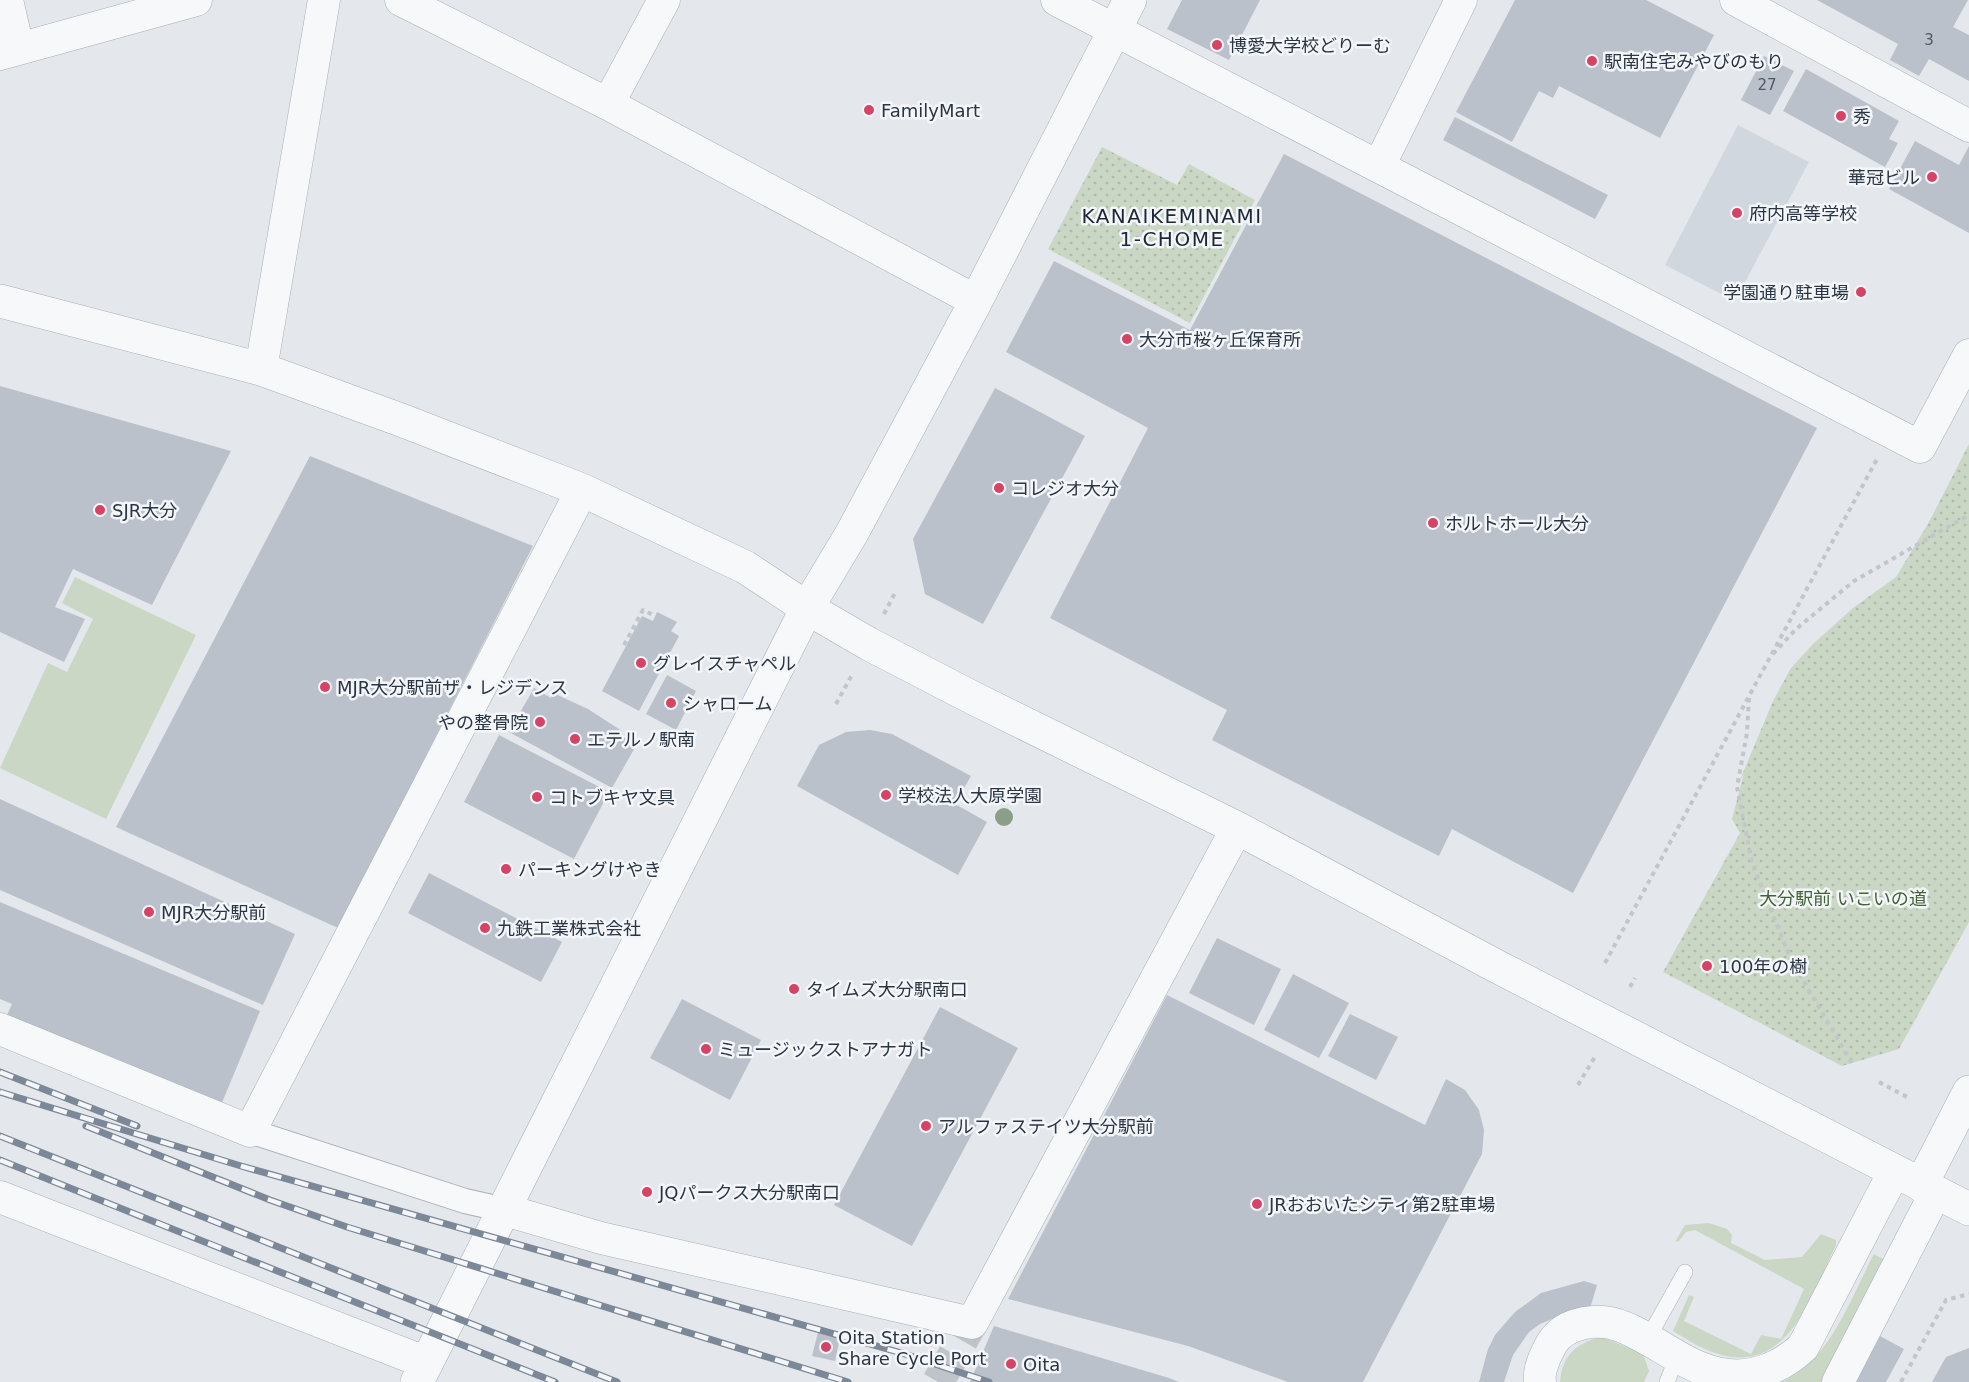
<svg xmlns="http://www.w3.org/2000/svg" width="1969" height="1382" font-family="'DejaVu Sans','Noto Sans JP',sans-serif">
	<style>
		.built { fill: #d1d7de }
		.green { fill: #cad7c4 }
		.park { fill: url(#park-dots) }
		.building { fill: #bac1ca }
		.lines { fill: none; stroke-linecap: round; stroke-linejoin: round }
		.minor-tunnel { stroke: #bfc4cb; stroke-width: 32; stroke-dasharray: 32 16; stroke-linecap: butt }
		.service-casing { stroke: #a8afb7; stroke-width: 16 }
		.pedestrian-casing { stroke: #a8afb7; stroke-width: 26 }
		.minor-casing { stroke: #a8afb7; stroke-width: 33 }
		.tertiary-casing { stroke: #a8afb7; stroke-width: 34 }
		.path { stroke: #c2c6cb; stroke-width: 4; stroke-dasharray: 4.5 4.5; stroke-linecap: butt }
		.service { stroke: #f7f8fa; stroke-width: 15 }
		.pedestrian { stroke: #f7f8fa; stroke-width: 24 }
		.minor { stroke: #f7f8fa; stroke-width: 32 }
		.tertiary { stroke: #f7f8fa; stroke-width: 33 }
		.rail-casing { stroke: #7c8897; stroke-width: 7 }
		.rail { stroke: #f4f6f9; stroke-width: 4.5; stroke-dasharray: 14; stroke-linecap: butt }
		.tree { fill: #8b9f88 }
		.poi-dot { fill: #d74364; stroke: #f4f6f9; stroke-width: 2 }
		.labels { text-anchor: middle; dominant-baseline: central; stroke-width: 5; stroke-linejoin: round; paint-order: stroke }
		.number-label { font-size: 15px; fill: #4e5967 }
		.poi-label { font-size: 18px; fill: #2a3646; stroke: #f4f6f9; text-anchor: start }
		.park-label { font-size: 18px; fill: #426336; stroke: #f4f6f9 }
		.neighbourhood-label { font-size: 20px; letter-spacing: 1.5px; fill: #1c2737; stroke: #f4f6f9 }
	</style>
	<defs>
		<pattern id="park-dots" width="8" height="8" patternUnits="userSpaceOnUse" patternTransform="scale(1.5)"><rect width="8" height="8" fill="#cad7c4"/><path d="M2 2h.1M6 6h.1" fill="none" stroke="#aeb9aa" stroke-width="1.8" stroke-linecap="round"/></pattern>
	</defs>
	<rect width="100%" height="100%" fill="#e4e8ec"/>
	<!-- built -->
	<path class="built" d="M1738,125L1809,162L1735,301L1665,265Z"/>
	<!-- green -->
	<path class="green" d="M75,577L196,635L106,819L0,768L48,663L67,672L93,619L62,603Z
		M1709,1223L1727,1229L1732,1235L1731,1243L1765,1260L1802,1257L1821,1234L1836,1240V1245C1812,1295 1787,1378 1715,1353C1700,1348 1686,1339 1673,1331L1689,1295L1694,1297L1684,1321L1751,1354L1761,1335L1781,1339L1804,1289L1695,1230L1686,1232L1679,1241L1675,1242L1685,1225Z
		M1874,1254L1885,1260L1821,1382H1782C1831,1359 1850,1299 1874,1254Z
		M1602,1337L1643,1354L1649,1371L1644,1382H1560C1562,1355 1576,1343 1602,1337Z"/>
	<!-- park -->
	<path class="park" d="M1102,147L1177,185L1189,164L1255,200L1190,323L1048,249Z
		M1969,444V922L1899,1049L1842,1066L1663,972L1740,833L1732,819L1744,773L1737,787L1773,701L1791,668L1813,644L1853,608L1896,577L1929,522Z"/>
	<!-- building -->
	<path class="building" d="M1182,0H1260L1229,60L1167,29Z
		M1515,0H1646L1714,35L1660,138L1559,86L1553,98L1539,91L1512,142L1456,112Z
		M1817,0H1968L1953,27L1969,35V81L1929,59L1919,76L1890,60L1898,44Z
		M1764,56L1794,71L1770,115L1741,100Z
		M1806,69L1899,121L1889,139L1898,143L1885,167L1783,111Z
		M1455,117L1608,195L1595,219L1443,140Z
		M1915,141L1959,165L1969,146V233L1889,189Z
		M1284,154L1817,428L1573,893L1452,829L1439,856L1212,740L1227,710L1050,618L1148,428L1006,352L1054,261L1190,330Z
		M0,386L231,451L152,605L73,569L55,607L85,619L64,662L0,632Z
		M995,388L1085,436L983,624L925,594L913,539Z
		M310,456L533,546L338,928L116,827Z
		M657,612L677,622L671,631L679,636L639,711L602,691L642,616L653,621Z
		M667,675L696,691L676,730L646,714Z
		M534,688L551,698L553,693L588,709L622,731L619,735L637,744L612,788L509,732Z
		M870,730L892,734L971,776L955,804L987,822L958,875L797,786L819,745L846,732Z
		M499,735L609,792L574,859L464,802Z
		M0,799L295,934L263,1005L0,890Z
		M429,873L562,942L541,982L408,913Z
		M0,902L260,1011L221,1105L7,1015L12,1004L0,999Z
		M1217,938L1281,969L1254,1025L1189,993Z
		M1293,974L1349,1003L1319,1058L1264,1030Z
		M1167,995L1425,1125L1446,1079L1465,1090L1479,1110L1484,1130L1482,1154L1363,1382H1288L1188,1346L1008,1299Z
		M682,999L761,1040L730,1100L650,1058Z
		M940,1007L1018,1048L912,1246L834,1205Z
		M1350,1014L1398,1037L1376,1080L1328,1056Z
		M1584,1281L1597,1285L1589,1312L1564,1314L1540,1324L1529,1332L1513,1355L1504,1382H1479L1488,1349L1495,1335L1515,1312L1541,1293Z
		M994,1326L1169,1378L1179,1382H970Z
		M818,1332L840,1338L835,1361L812,1356Z
		M1880,1336L1904,1349L1886,1382H1856Z
		M1969,1348V1382H1932L1946,1357Z"/>
	<g class="lines">
		<!-- minor-tunnel -->
		<path class="minor-tunnel" d="M938,1382L972,1323"/>
		<defs>
			<path id="service" d="M1647,1340L1685,1272
				M1667,1382L1677,1357"/>
			<path id="pedestrian" d="M250,1131L465,1201L505,1210"/>
			<path id="minor" d="M7,0L18,48
				M401,0L608,104L976,301
				M1057,0L1920,447L1969,355
				M1736,0L1969,126
				M0,54L196,0
				M608,104L664,0
				M1379,166L1461,0
				M261,369L324,0
				M0,1029L250,1131L582,490
				M0,1197L427,1363
				M505,1210L601,1238L972,1323L1237,828
				M1540,1382C1538,1369 1546,1354 1552,1343C1566,1321 1601,1317 1623,1327C1659,1341 1688,1371 1728,1375C1756,1378 1783,1366 1803,1347L1894,1172
				M1838,1382L1936,1192"/>
			<path id="tertiary" d="M0,301L261,369L401,420L582,490L745,567L807,608L869,644L975,699L1237,828L1498,967L1969,1209
				M1921,1185L1969,1092
				M417,1382L807,608L852,533L976,301L1130,0"/>
		</defs>
		<!-- service casing -->
		<use href="#service" class="service-casing"/>
		<!-- pedestrian casing -->
		<use href="#pedestrian" class="pedestrian-casing"/>
		<!-- minor casing -->
		<use href="#minor" class="minor-casing"/>
		<!-- tertiary casing -->
		<use href="#tertiary" class="tertiary-casing"/>
		<!-- path -->
		<path class="path" d="M884,614L896,591
			M624,645L643,610L655,616
			M1773,654L1796,629L1854,581L1969,515
			M1749,698L1747,733L1737,787L1752,863L1791,960L1852,1063
			M836,704L853,673
			M1605,963L1877,459
			M1630,987L1635,978
			M1879,1082L1907,1097
			M1578,1085L1596,1055
			M1901,1382L1946,1300L1969,1294"/>
		<!-- service -->
		<use href="#service" class="service"/>
		<!-- pedestrian -->
		<use href="#pedestrian" class="pedestrian"/>
		<!-- minor -->
		<use href="#minor" class="minor"/>
		<!-- tertiary -->
		<use href="#tertiary" class="tertiary"/>
		<defs>
			<path id="rail" d="M0,1072L137,1126
				M0,1092L241,1166L905,1354L989,1382
				M86,1126L270,1200L347,1227L848,1382
				M0,1136L617,1382
				M0,1160L555,1382"/>
		</defs>
		<!-- rail casing -->
		<use href="#rail" class="rail-casing"/>
		<!-- rail -->
		<use href="#rail" class="rail"/>
	</g>
	<!-- trees -->
	<circle class="tree" cx="1004" cy="817" r="9"/>
	<!-- markers -->
	<g class="poi-dot">
		<circle cx="1217" cy="45" r="6"/>
		<circle cx="1592" cy="61" r="6"/>
		<circle cx="869" cy="110" r="6"/>
		<circle cx="1841" cy="116" r="6"/>
		<circle cx="1932" cy="177" r="6"/>
		<circle cx="1737" cy="213" r="6"/>
		<circle cx="1861" cy="292" r="6"/>
		<circle cx="1127" cy="339" r="6"/>
		<circle cx="999" cy="488" r="6"/>
		<circle cx="100" cy="510" r="6"/>
		<circle cx="1433" cy="523" r="6"/>
		<circle cx="641" cy="663" r="6"/>
		<circle cx="325" cy="687" r="6"/>
		<circle cx="671" cy="703" r="6"/>
		<circle cx="540" cy="722" r="6"/>
		<circle cx="575" cy="739" r="6"/>
		<circle cx="886" cy="795" r="6"/>
		<circle cx="537" cy="797" r="6"/>
		<circle cx="506" cy="869" r="6"/>
		<circle cx="149" cy="912" r="6"/>
		<circle cx="485" cy="928" r="6"/>
		<circle cx="1707" cy="966" r="6"/>
		<circle cx="794" cy="989" r="6"/>
		<circle cx="706" cy="1049" r="6"/>
		<circle cx="926" cy="1126" r="6"/>
		<circle cx="647" cy="1192" r="6"/>
		<circle cx="1257" cy="1204" r="6"/>
		<circle cx="826" cy="1347" r="6"/>
		<circle cx="1011" cy="1364" r="6"/>
	</g>
	<g class="labels">
		<!-- number labels -->
		<g class="number-label">
			<text x="1929" y="40">3</text>
			<text x="1767" y="85">27</text>
		</g>
		<!-- poi labels -->
		<g class="poi-label">
			<text x="1229" y="45">博愛大学校どりーむ</text>
			<text x="1604" y="61">駅南住宅みやびのもり</text>
			<text x="881" y="110">FamilyMart</text>
			<text x="1853" y="116">秀</text>
			<text x="1920" y="177" text-anchor="end">華冠ビル</text>
			<text x="1749" y="213">府内高等学校</text>
			<text x="1849" y="292" text-anchor="end">学園通り駐車場</text>
			<text x="1139" y="339">大分市桜ヶ丘保育所</text>
			<text x="1011" y="488">コレジオ大分</text>
			<text x="112" y="510">SJR大分</text>
			<text x="1445" y="523">ホルトホール大分</text>
			<text x="653" y="663">グレイスチャペル</text>
			<text x="337" y="687">MJR大分駅前ザ・レジデンス</text>
			<text x="683" y="703">シャローム</text>
			<text x="528" y="722" text-anchor="end">やの整骨院</text>
			<text x="587" y="739">エテルノ駅南</text>
			<text x="898" y="795">学校法人大原学園</text>
			<text x="549" y="797">コトブキヤ文具</text>
			<text x="518" y="869">パーキングけやき</text>
			<text x="161" y="912">MJR大分駅前</text>
			<text x="497" y="928">九鉄工業株式会社</text>
			<text x="1719" y="966">100年の樹</text>
			<text x="806" y="989">タイムズ大分駅南口</text>
			<text x="718" y="1049">ミュージックストアナガト</text>
			<text x="938" y="1126">アルファステイツ大分駅前</text>
			<text x="659" y="1192">JQパークス大分駅南口</text>
			<text x="1269" y="1204">JRおおいたシティ第2駐車場</text>
			<text x="838" y="1337">Oita Station<tspan x="838" dy="21">Share Cycle Port</tspan></text>
			<text x="1023" y="1364">Oita</text>
		</g>
		<!-- park labels -->
		<g class="park-label">
			<text x="1843" y="898">大分駅前 いこいの道</text>
		</g>
		<!-- neighbourhood labels -->
		<g class="neighbourhood-label">
			<text x="1172" y="216">KANAIKEMINAMI<tspan x="1172" dy="23">1-CHOME</tspan></text>
		</g>
	</g>
</svg>
